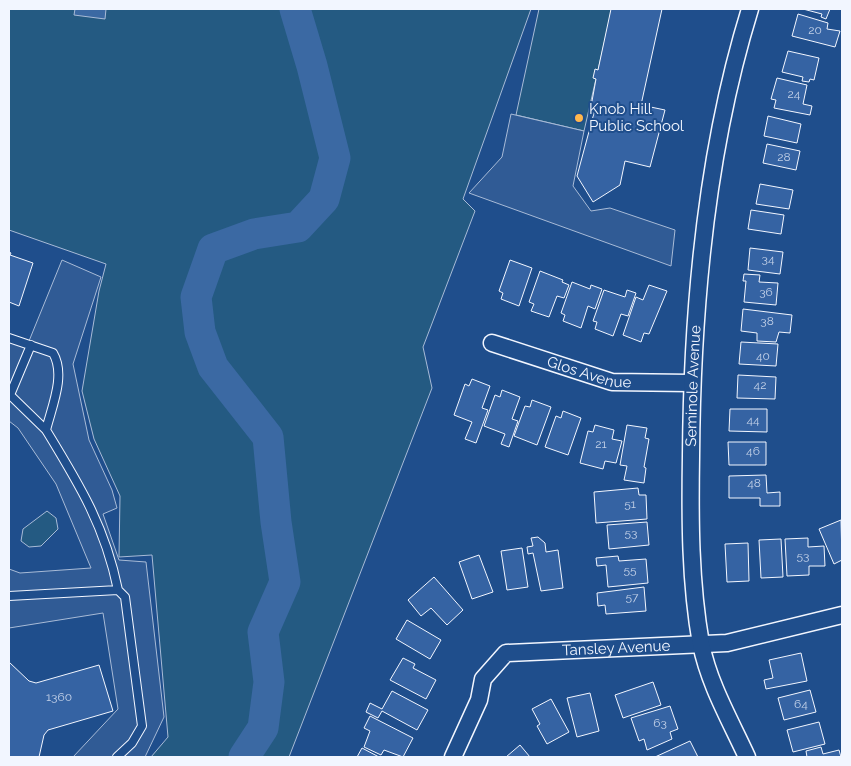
<svg xmlns="http://www.w3.org/2000/svg" width="851" height="766" font-family="Raleway,sans-serif">
	<style>
		.green { fill: #245a82; stroke: #a8bbd7 }
		.parking { fill: #305b95; stroke: #a8bbd7 }
		.water { fill: #3b69a3; stroke: #a8bbd7 }
		.lines { fill: none; stroke-linecap: round; stroke-linejoin: round }
		.river { stroke: #3b69a3; stroke-width: 31 }
		.building { fill: #3563a3; stroke: #f2f6ff }
		.service-casing { stroke: #f2f6ff; stroke-width: 10 }
		.minor-casing { stroke: #f2f6ff; stroke-width: 19 }
		.service { stroke: #1f4e8c; stroke-width: 8 }
		.minor { stroke: #1f4e8c; stroke-width: 16 }
		.poi-dot { fill: #ffb74d; stroke: #1f4e8c; stroke-width: 2 }
		.labels { text-anchor: middle; dominant-baseline: central; stroke-width: 4; stroke-linejoin: round; paint-order: stroke }
		.number-label { font-size: 12px; fill: #c3d1e8 }
		.poi-label { font-size: 15px; fill: #f2f6ff; stroke: #1f4e8c; text-anchor: start }
		.street-label { font-size: 15px; fill: #f2f6ff; stroke: #1f4e8c }
	</style>
	<rect width="100%" height="100%" fill="#1f4e8c"/>
	<!-- green -->
	<path class="green" d="M9,9H531L463,199L475,211L423,347L432,388L289,757H151L168,737L152,555L119,557L120,496L94,439L82,391L99,291L106,264L9,230Z
		M539,9H612L584,131L516,115Z
		M47,511L56,518L58,529L41,546L29,547L21,541L23,529Z"/>
	<!-- parking -->
	<path class="parking" d="M511,114L584,131L573,186L591,211L610,208L675,230L671,266L469,193L502,157Z
		M62,260L101,277L73,364L89,440L112,490L117,508L103,514L119,560L146,562L164,717L145,757H73L118,709L103,613L9,628V569L20,573L91,568L56,484L18,428L9,421V334L29,341Z"/>
	<!-- water -->
	<path class="water" d="M75,9H106L105,19L74,15Z"/>
	<g class="lines">
		<!-- river -->
		<path class="river" d="M244,757L263,728L269,682L263,632L285,582L276,522L268,437L213,367L200,332L196,297L213,249L254,234L298,227L324,199L335,158L312,66L295,9"/>
	</g>
	<!-- building -->
	<path class="building" d="M611,9H662L641,105L665,110L650,167L625,161L620,185L593,202L577,176L594,113L590,112L596,79L593,78L595,69L598,70Z
		M803,9H830L826,19L821,17L822,14Z
		M798,14L828,23L827,29L840,31L835,47L792,36Z
		M788,51L819,58L814,80L810,79L809,82L802,81L803,77L782,72Z
		M777,78L807,85L803,104L812,106L810,115L774,108L776,100L771,99Z
		M768,116L801,124L797,143L764,136Z
		M767,144L800,151L796,170L763,163Z
		M760,184L793,190L789,209L756,204Z
		M751,210L784,215L781,234L748,229Z
		M750,248L783,252L780,274L748,270Z
		M9,252L11,253L10,255L33,263L19,306L9,302Z
		M510,260L532,268L519,306L501,299L503,293L499,291Z
		M540,271L563,280L562,282L569,285L564,298L557,296L549,317L531,311L534,304L529,302Z
		M744,274L760,275L759,282L778,283L776,305L744,302L746,281H743Z
		M572,282L590,289L591,285L602,289L595,309L588,306L581,328L563,321L565,315L561,313Z
		M649,285L667,291L649,334L644,333L641,342L623,335L636,297L643,300Z
		M604,290L625,297L627,290L636,293L628,316L621,314L613,336L595,329L597,322L593,321Z
		M743,309L792,315L790,333L779,332L776,342L757,341V333L741,331Z
		M741,342L778,344L776,366L739,364Z
		M738,375L776,377L775,399L737,398Z
		M472,379L490,386L482,408L488,410L476,443L465,439L472,422L454,415L465,384L469,386Z
		M502,390L520,397L512,419L518,421L509,447L501,444L505,434L484,426L495,395L500,397Z
		M532,400L551,407L537,445L514,436L525,406L530,407Z
		M730,409H767V432L729,431Z
		M563,411L581,418L568,455L545,447L556,416L561,418Z
		M595,425L614,430L612,439L622,441L616,463L605,461L603,469L580,463L588,431L593,432Z
		M627,425L647,428L645,438L649,439L644,467L646,468L644,483L624,480L627,466L620,465Z
		M728,442H766V465H729Z
		M766,475L767,493L780,492V506H760V498H729V476Z
		M638,488L639,495H646L647,519L596,523L594,492Z
		M841,520L842,560L834,564L819,529Z
		M647,522L649,545L609,549L607,525Z
		M538,537L545,543L546,552L558,550L563,588L541,591L533,553L528,554L527,547L533,546L531,538Z
		M808,538V547L824,546L825,566H809V575L787,576L785,539Z
		M781,539L783,577L761,578L759,540Z
		M748,543L749,581L727,582L725,544Z
		M522,548L528,587L507,590L501,551Z
		M479,555L493,592L472,599L459,562Z
		M618,556L619,561L646,559L648,583L608,587L606,565L597,566L596,558Z
		M434,577L463,610L447,625L431,608L421,616L408,600Z
		M644,587L646,611L606,614L605,605L598,606L597,593Z
		M407,620L441,640L430,659L396,639Z
		M801,653L807,681L766,689L764,680L773,678L769,660Z
		M403,658L415,664L413,668L436,680L426,699L390,680Z
		M9,662L29,681L36,683L99,665L113,711L48,730L44,735L39,757H9Z
		M653,682L661,705L623,718L615,695Z
		M810,690L816,712L784,720L778,698Z
		M392,691L428,710L417,730L382,711L378,718L366,712L370,703L382,709Z
		M590,693L599,731L577,737L567,698Z
		M551,699L569,732L547,744L537,726L540,724L532,709Z
		M670,706L678,729L670,732L672,739L647,750L644,739L639,741L631,718Z
		M370,716L413,738L403,757L384,750L381,755L364,747L370,731L364,728Z
		M819,722L825,744L793,752L787,730Z
		M690,741L698,757H655Z
		M520,745L530,757H506Z
		M821,747L823,754L839,750L841,757H807L806,751Z
		M362,748L379,757H357Z"/>
	<g class="lines">
		<defs>
			<path id="service" d="M9,338L53,353C66,375 52,406 46,430C79,484 105,526 118,590
				M31,345L10,395L46,430
				M9,596L118,590L125,597L142,726L132,743L117,757"/>
			<g id="minor">
				<path id="s1" d="M492,343L612,382L691,383"/>
				<path id="s2" d="M453,757L479,700L483,679L506,653L727,643L842,615"/>
				<path id="s3" d="M747,757C730,720 709,684 701,644C690,582 690,518 691,456C692,308 706,151 750,9"/>
			</g>
		</defs>
		<!-- service casing -->
		<use href="#service" class="service-casing"/>
		<!-- minor casing -->
		<use href="#minor" class="minor-casing"/>
		<!-- service -->
		<use href="#service" class="service"/>
		<!-- minor -->
		<use href="#minor" class="minor"/>
	</g>
	<!-- markers -->
	<circle class="poi-dot" cx="579" cy="118" r="5"/>
	<g class="labels">
		<!-- number labels -->
		<g class="number-label">
			<text x="815" y="30">20</text>
			<text x="794" y="94">24</text>
			<text x="784" y="157">28</text>
			<text x="768" y="259">34</text>
			<text x="766" y="292">36</text>
			<text x="767" y="321">38</text>
			<text x="763" y="356">40</text>
			<text x="760" y="385">42</text>
			<text x="753" y="420">44</text>
			<text x="601" y="444">21</text>
			<text x="753" y="451">46</text>
			<text x="754" y="483">48</text>
			<text x="630" y="504">51</text>
			<text x="631" y="533">53</text>
			<text x="803" y="556">53</text>
			<text x="630" y="570">55</text>
			<text x="632" y="597">57</text>
			<text x="59" y="697">1360</text>
			<text x="801" y="704">64</text>
			<text x="660" y="723">63</text>
		</g>
		<!-- poi labels -->
		<g class="poi-label">
			<text x="589" y="109">Knob Hill<tspan x="589" dy="17">Public School</tspan></text>
		</g>
		<!-- street labels -->
		<g class="street-label">
			<text stroke="none"><textPath href="#s1" startOffset="102">Glos Avenue</textPath></text>
			<text stroke="none"><textPath href="#s3" startOffset="381">Seminole Avenue</textPath></text>
			<text stroke="none"><textPath href="#s2" startOffset="229">Tansley Avenue</textPath></text>
		</g>
	</g>
	<!-- border -->
	<rect width="851" height="766" fill="none" stroke="#f2f6ff" stroke-width="20"/>
</svg>
